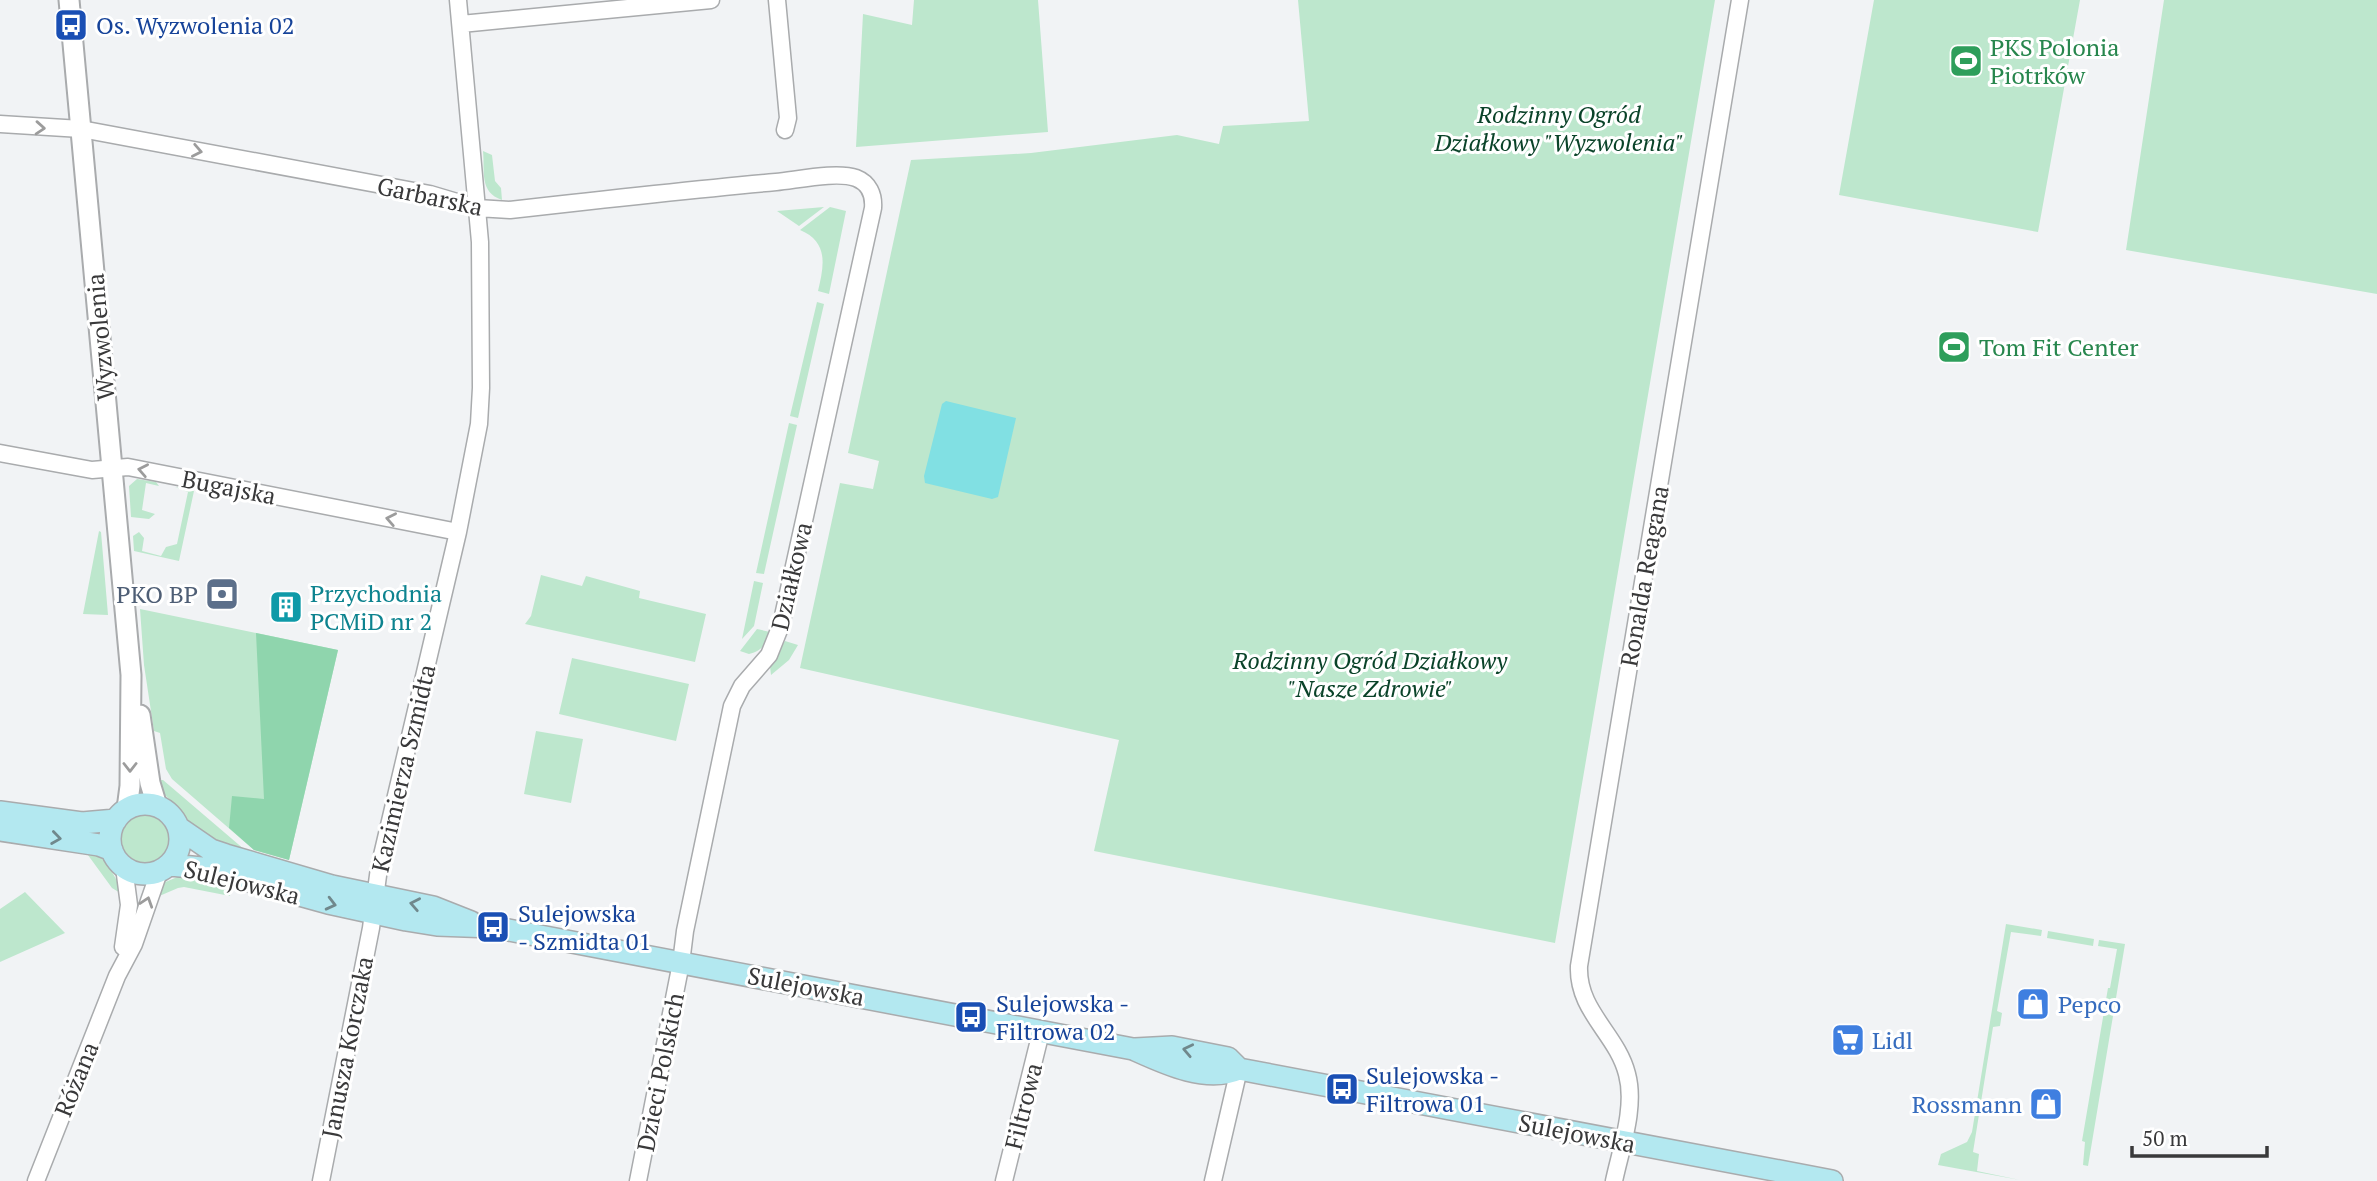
<svg xmlns="http://www.w3.org/2000/svg" width="2377" height="1181" font-family="'PT Serif',serif">
	<style>
		.green { fill: #bde7cd }
		.forest { fill: #8fd5ad }
		.water { fill: #81e0e3 }
		.lines { fill: none; stroke-linecap: round; stroke-linejoin: round }
		.minor-casing { stroke: #a9abad; stroke-width: 19 }
		.tertiary-casing { stroke: #a9abad; stroke-width: 23 }
		.secondary-casing { stroke: #a9abad; stroke-width: 24 }
		.minor { stroke: #fff; stroke-width: 16 }
		.tertiary { stroke: #fff; stroke-width: 19 }
		.secondary { stroke: #b3e8f0; stroke-width: 21 }
		.oneway { stroke: #9c9c9c }
		.oneway2 { stroke: #70888c }
		.labels { text-anchor: middle; dominant-baseline: central; stroke-width: 6; stroke-linejoin: round; paint-order: stroke }
		.transit-label { font-size: 24px; fill: #164399; stroke: #fff; text-anchor: start }
		.leisure-label { font-size: 24px; fill: #27864d; stroke: #fff; text-anchor: start }
		.park-label { font-size: 24px; font-style: italic; fill: #0a4329; stroke: #fff }
		.street-label { font-size: 24px; fill: #39393a; stroke: #fff }
		.culture-label { font-size: 24px; fill: #0d838f; stroke: #fff; text-anchor: start }
		.service-label { font-size: 24px; fill: #4e5e75; stroke: #fff; text-anchor: end }
		.shop-label { font-size: 24px; fill: #366cbe; stroke: #fff; text-anchor: start }
	</style>
	<rect width="100%" height="100%" fill="#f1f3f5"/>
	<!-- green -->
	<path class="green" d="M914,0H1038L1048,132L856,147L863,14L912,25Z
		M1298,0H1715L1555,943L1094,851L1119,740L800,668L840,483L873,489L879,461L848,453L911,160L1031,153L1177,135L1219,144L1223,126L1309,121Z
		M1874,0H2080L2038,232L1839,195Z
		M2164,0H2377V294L2126,250Z
		M483,151L492,155L495,181L501,188L502,200C479,192 485,172 483,151Z
		M824,207L799,226L777,211Z
		M830,207L846,211L829,294L818,291C824,266 829,242 800,230Z
		M817,302L824,304L798,418L790,416Z
		M789,423L797,425L764,574L756,573Z
		M137,479L156,482L159,486L146,483L142,510L155,514L149,519L131,517L129,486Z
		M175,487L194,491L179,561L134,551L133,536L139,532L144,538L142,551L161,556L166,547L177,544L188,492Z
		M99,531L101,532L108,615L83,614Z
		M541,575L582,586L586,576L640,591L639,598L706,614L695,662L525,624L531,616Z
		M754,581L763,583L754,626L742,639Z
		M140,609L338,650L289,860L254,850L172,779L166,769L160,733L154,731L144,665Z
		M757,629L770,632C766,644 762,651 749,654L740,651Z
		M785,641L798,645L789,660L771,675L770,666Z
		M572,658L689,684L676,741L559,714Z
		M536,731L583,739L571,803L524,794Z
		M157,780H163L252,856L231,851L191,829L184,814L163,793Z
		M120 840a25 25 0 1 1 50 0a25 25 0 1 1-50 0Z
		M85,851C89,852 93,852 97,854C106,859 120,884 122,894L112,888Z
		M187,873L231,883L230,896L184,887L178,888L157,897L163,883Z
		M25,892L65,933L0,962V909Z
		M2006,924L2042,930L2041,936L2011,932L1997,1011L2002,1013L2000,1026L1993,1027L1973,1152L1979,1154L1977,1171L2020,1180L1938,1165L1941,1154L1967,1142L1972,1132Z
		M2048,931L2094,939L2093,946L2047,938Z
		M2099,940L2125,944L2088,1166L2083,1165L2085,1142L2082,1141L2108,988H2110L2117,949L2098,946Z"/>
	<!-- forest -->
	<path class="forest" d="M256,633L338,650L289,860L254,850L229,828L232,796L264,799Z"/>
	<!-- water -->
	<path class="water" d="M946,401L1016,418L998,497L992,499L925,483L924,476L942,404Z"/>
	<g class="lines">
		<defs>
			<path id="minor" d="M777,0L788,118L785,130
				M461,24L711,0
				M0,124L81,129L430,194L477,208L510,210C598,200 687,190 776,182C797,180 837,171 856,178C869,183 874,195 873,208L781,625L769,655L742,686L732,706L685,931L681,963L638,1181
				M0,453L92,470L128,467L458,532
				M123,947L129,905L124,867
				M36,1181L117,976L134,944L159,872
				M321,1181L371,928L379,868L458,532L479,424L481,388L480,242L458,0
				M1004,1181L1041,1032
				M1213,1181L1239,1069
				M1614,1181C1621,1148 1636,1107 1627,1074C1617,1034 1577,1011 1579,966L1740,0"/>
			<path id="tertiary" d="M69,0L131,675L130,786L127,809
				M140,715L150,783L157,806"/>
			<path id="secondary" d="M110 839a35 35 0 1 1 70 0a35 35 0 1 1-70 0Z
				M0,812L82,823L116,820
				M179,828L211,850L226,855L332,886L433,907L471,922
				M0,830L99,845L112,850
				M170,865L202,868L328,903L406,920L437,925L493,927L1133,1049C1164,1063 1205,1083 1239,1069L1832,1181
				M1135,1049L1172,1047L1228,1058L1239,1069"/>
		</defs>
		<!-- minor casing -->
		<use href="#minor" class="minor-casing"/>
		<!-- tertiary casing -->
		<use href="#tertiary" class="tertiary-casing"/>
		<!-- secondary casing -->
		<use href="#secondary" class="secondary-casing"/>
		<!-- minor -->
		<use href="#minor" class="minor"/>
		<!-- tertiary -->
		<use href="#tertiary" class="tertiary"/>
		<!-- secondary -->
		<use href="#secondary" class="secondary"/>
	</g>
	<!-- one-way arrows -->
	<defs><path id="oneway-chevron" d="M-2-3.5L2.5 0L-2 3.5" fill="none" stroke-width="1.6" stroke-linecap="round" stroke-linejoin="round" transform="scale(1.75)"/></defs>
	<g class="oneway">
		<use href="#oneway-chevron" transform="translate(40 128) rotate(4)"/>
		<use href="#oneway-chevron" transform="translate(197 151) rotate(11)"/>
		<use href="#oneway-chevron" transform="translate(143 470) rotate(-169)"/>
		<use href="#oneway-chevron" transform="translate(391 519) rotate(-169)"/>
		<use href="#oneway-chevron" transform="translate(130 767) rotate(90)"/>
		<use href="#oneway-chevron" transform="translate(147 902) rotate(-72)"/>
	</g>
	<g class="oneway2">
		<use href="#oneway-chevron" transform="translate(56 838) rotate(8)"/>
		<use href="#oneway-chevron" transform="translate(331 904) rotate(14)"/>
		<use href="#oneway-chevron" transform="translate(415 904) rotate(-169)"/>
		<use href="#oneway-chevron" transform="translate(1188 1050) rotate(-168)"/>
	</g>
	<!-- icons -->
	<defs>
		<symbol id="bus-square" viewBox="-11 -11 22 22"><rect x="-9" y="-9" width="18" height="18" rx="4" fill="#1a4fb4" stroke="#fff"/><path d="M-5-6H5V4H4V6H2V4H-2V6H-4V4H-5ZM-3.5-4V0h7V-4ZM-3.5 1.2v1.5H-2V1.2ZM2 1.2v1.5H3.5V1.2Z" fill="#fff"/></symbol>
		<symbol id="stadium-square" viewBox="-11 -11 22 22"><rect x="-9" y="-9" width="18" height="18" rx="4" fill="#2e9e5b" stroke="#fff"/><path d="M0-5a6.5 5 0 1 0 0 10a6.5 5 0 1 0 0-10ZM-3.5-1.8h7v3.6h-7Z" fill="#fff"/></symbol>
		<symbol id="bank-square" viewBox="-11 -11 22 22"><rect x="-9" y="-9" width="18" height="18" rx="4" fill="#5c6f8a" stroke="#fff"/><path d="M-6-4H6V4H-6ZM0-2.3a2.3 2.3 0 1 0 0 4.6a2.3 2.3 0 1 0 0-4.6Z" fill="#fff"/></symbol>
		<symbol id="building-square" viewBox="-11 -11 22 22"><rect x="-9" y="-9" width="18" height="18" rx="4" fill="#0f9aa8" stroke="#fff"/><path d="M-4-6H4V6H1V3H-1V6H-4ZM-2.5-4.3h1.7v1.8h-1.7ZM.8-4.3h1.7v1.8H.8ZM-2.5-1h1.7V.8h-1.7ZM.8-1h1.7V.8H.8Z" fill="#fff"/></symbol>
		<symbol id="shop-square" viewBox="-11 -11 22 22"><rect x="-9" y="-9" width="18" height="18" rx="4" fill="#3f7fe0" stroke="#fff"/><path d="M-5-2.5h2.3a2.7 3.5 0 0 1 5.4 0H5L5.5 6h-11ZM-1.5-2.5h3a1.5 2.3 0 0 0-3 0Z" fill="#fff"/></symbol>
		<symbol id="supermarket-square" viewBox="-11 -11 22 22"><rect x="-9" y="-9" width="18" height="18" rx="4" fill="#3f7fe0" stroke="#fff"/><path d="M-6-5.5h2.5l.6 2H6L4.5 2H-2.5L-4.4-4H-6ZM-1.5 3.2a1.3 1.3 0 1 0 .1 0ZM3 3.2a1.3 1.3 0 1 0 .1 0Z" fill="#fff"/></symbol>
	</defs>
	<g fill-rule="evenodd">
		<use href="#bus-square" x="52" y="6" width="38" height="38"/>
		<use href="#stadium-square" x="1947" y="42" width="38" height="38"/>
		<use href="#stadium-square" x="1935" y="328" width="38" height="38"/>
		<use href="#bank-square" x="203" y="575" width="38" height="38"/>
		<use href="#building-square" x="267" y="588" width="38" height="38"/>
		<use href="#bus-square" x="474" y="908" width="38" height="38"/>
		<use href="#shop-square" x="2014" y="985" width="38" height="38"/>
		<use href="#bus-square" x="952" y="998" width="38" height="38"/>
		<use href="#supermarket-square" x="1829" y="1021" width="38" height="38"/>
		<use href="#bus-square" x="1323" y="1070" width="38" height="38"/>
		<use href="#shop-square" x="2027" y="1085" width="38" height="38"/>
	</g>
	<g class="labels">
		<!-- transit labels -->
		<g class="transit-label">
			<text x="96" y="25">Os. Wyzwolenia 02</text>
			<text x="518" y="913">Sulejowska<tspan x="518" dy="28">- Szmidta 01</tspan></text>
			<text x="996" y="1003">Sulejowska -<tspan x="996" dy="28">Filtrowa 02</tspan></text>
			<text x="1366" y="1075">Sulejowska -<tspan x="1366" dy="28">Filtrowa 01</tspan></text>
		</g>
		<!-- leisure labels -->
		<g class="leisure-label">
			<text x="1990" y="47">PKS Polonia<tspan x="1990" dy="28">Piotrków</tspan></text>
			<text x="1979" y="347">Tom Fit Center</text>
		</g>
		<!-- park labels -->
		<g class="park-label">
			<text x="1559" y="114">Rodzinny Ogród<tspan x="1559" dy="28">Działkowy "Wyzwolenia"</tspan></text>
			<text x="1370" y="660">Rodzinny Ogród Działkowy<tspan x="1370" dy="28">"Nasze Zdrowie"</tspan></text>
		</g>
		<!-- street labels -->
		<g class="street-label">
			<text transform="translate(430 196) rotate(12)">Garbarska</text>
			<text transform="translate(100 337) rotate(-95)">Wyzwolenia</text>
			<text transform="translate(229 487) rotate(11)">Bugajska</text>
			<text transform="translate(791 576) rotate(-77)">Działkowa</text>
			<text transform="translate(1644 576) rotate(-80)">Ronalda Reagana</text>
			<text transform="translate(403 768) rotate(-77)">Kazimierza Szmidta</text>
			<text transform="translate(242 882) rotate(14)">Sulejowska</text>
			<text transform="translate(806 986) rotate(11)">Sulejowska</text>
			<text transform="translate(347 1047) rotate(-79)">Janusza Korczaka</text>
			<text transform="translate(660 1072) rotate(-79)">Dzieci Polskich</text>
			<text transform="translate(76 1079) rotate(-68)">Różana</text>
			<text transform="translate(1023 1106) rotate(-76)">Filtrowa</text>
			<text transform="translate(1577 1133) rotate(11)">Sulejowska</text>
		</g>
		<!-- culture labels -->
		<g class="culture-label">
			<text x="310" y="593">Przychodnia<tspan x="310" dy="28">PCMiD nr 2</tspan></text>
		</g>
		<!-- service labels -->
		<g class="service-label">
			<text x="198" y="594">PKO BP</text>
		</g>
		<!-- shop labels -->
		<g class="shop-label">
			<text x="2058" y="1004">Pepco</text>
			<text x="1872" y="1040">Lidl</text>
			<text x="2022" y="1104" text-anchor="end">Rossmann</text>
		</g>
	</g>
	<!-- scale -->
	<path d="M2132 1146v10h135v-10" fill="none" stroke="#39393a" stroke-width="3.5"/>
	<text x="2142" y="1146" font-size="21" fill="#39393a" stroke="#ffffff" stroke-width="5" paint-order="stroke">50 m</text>
</svg>
